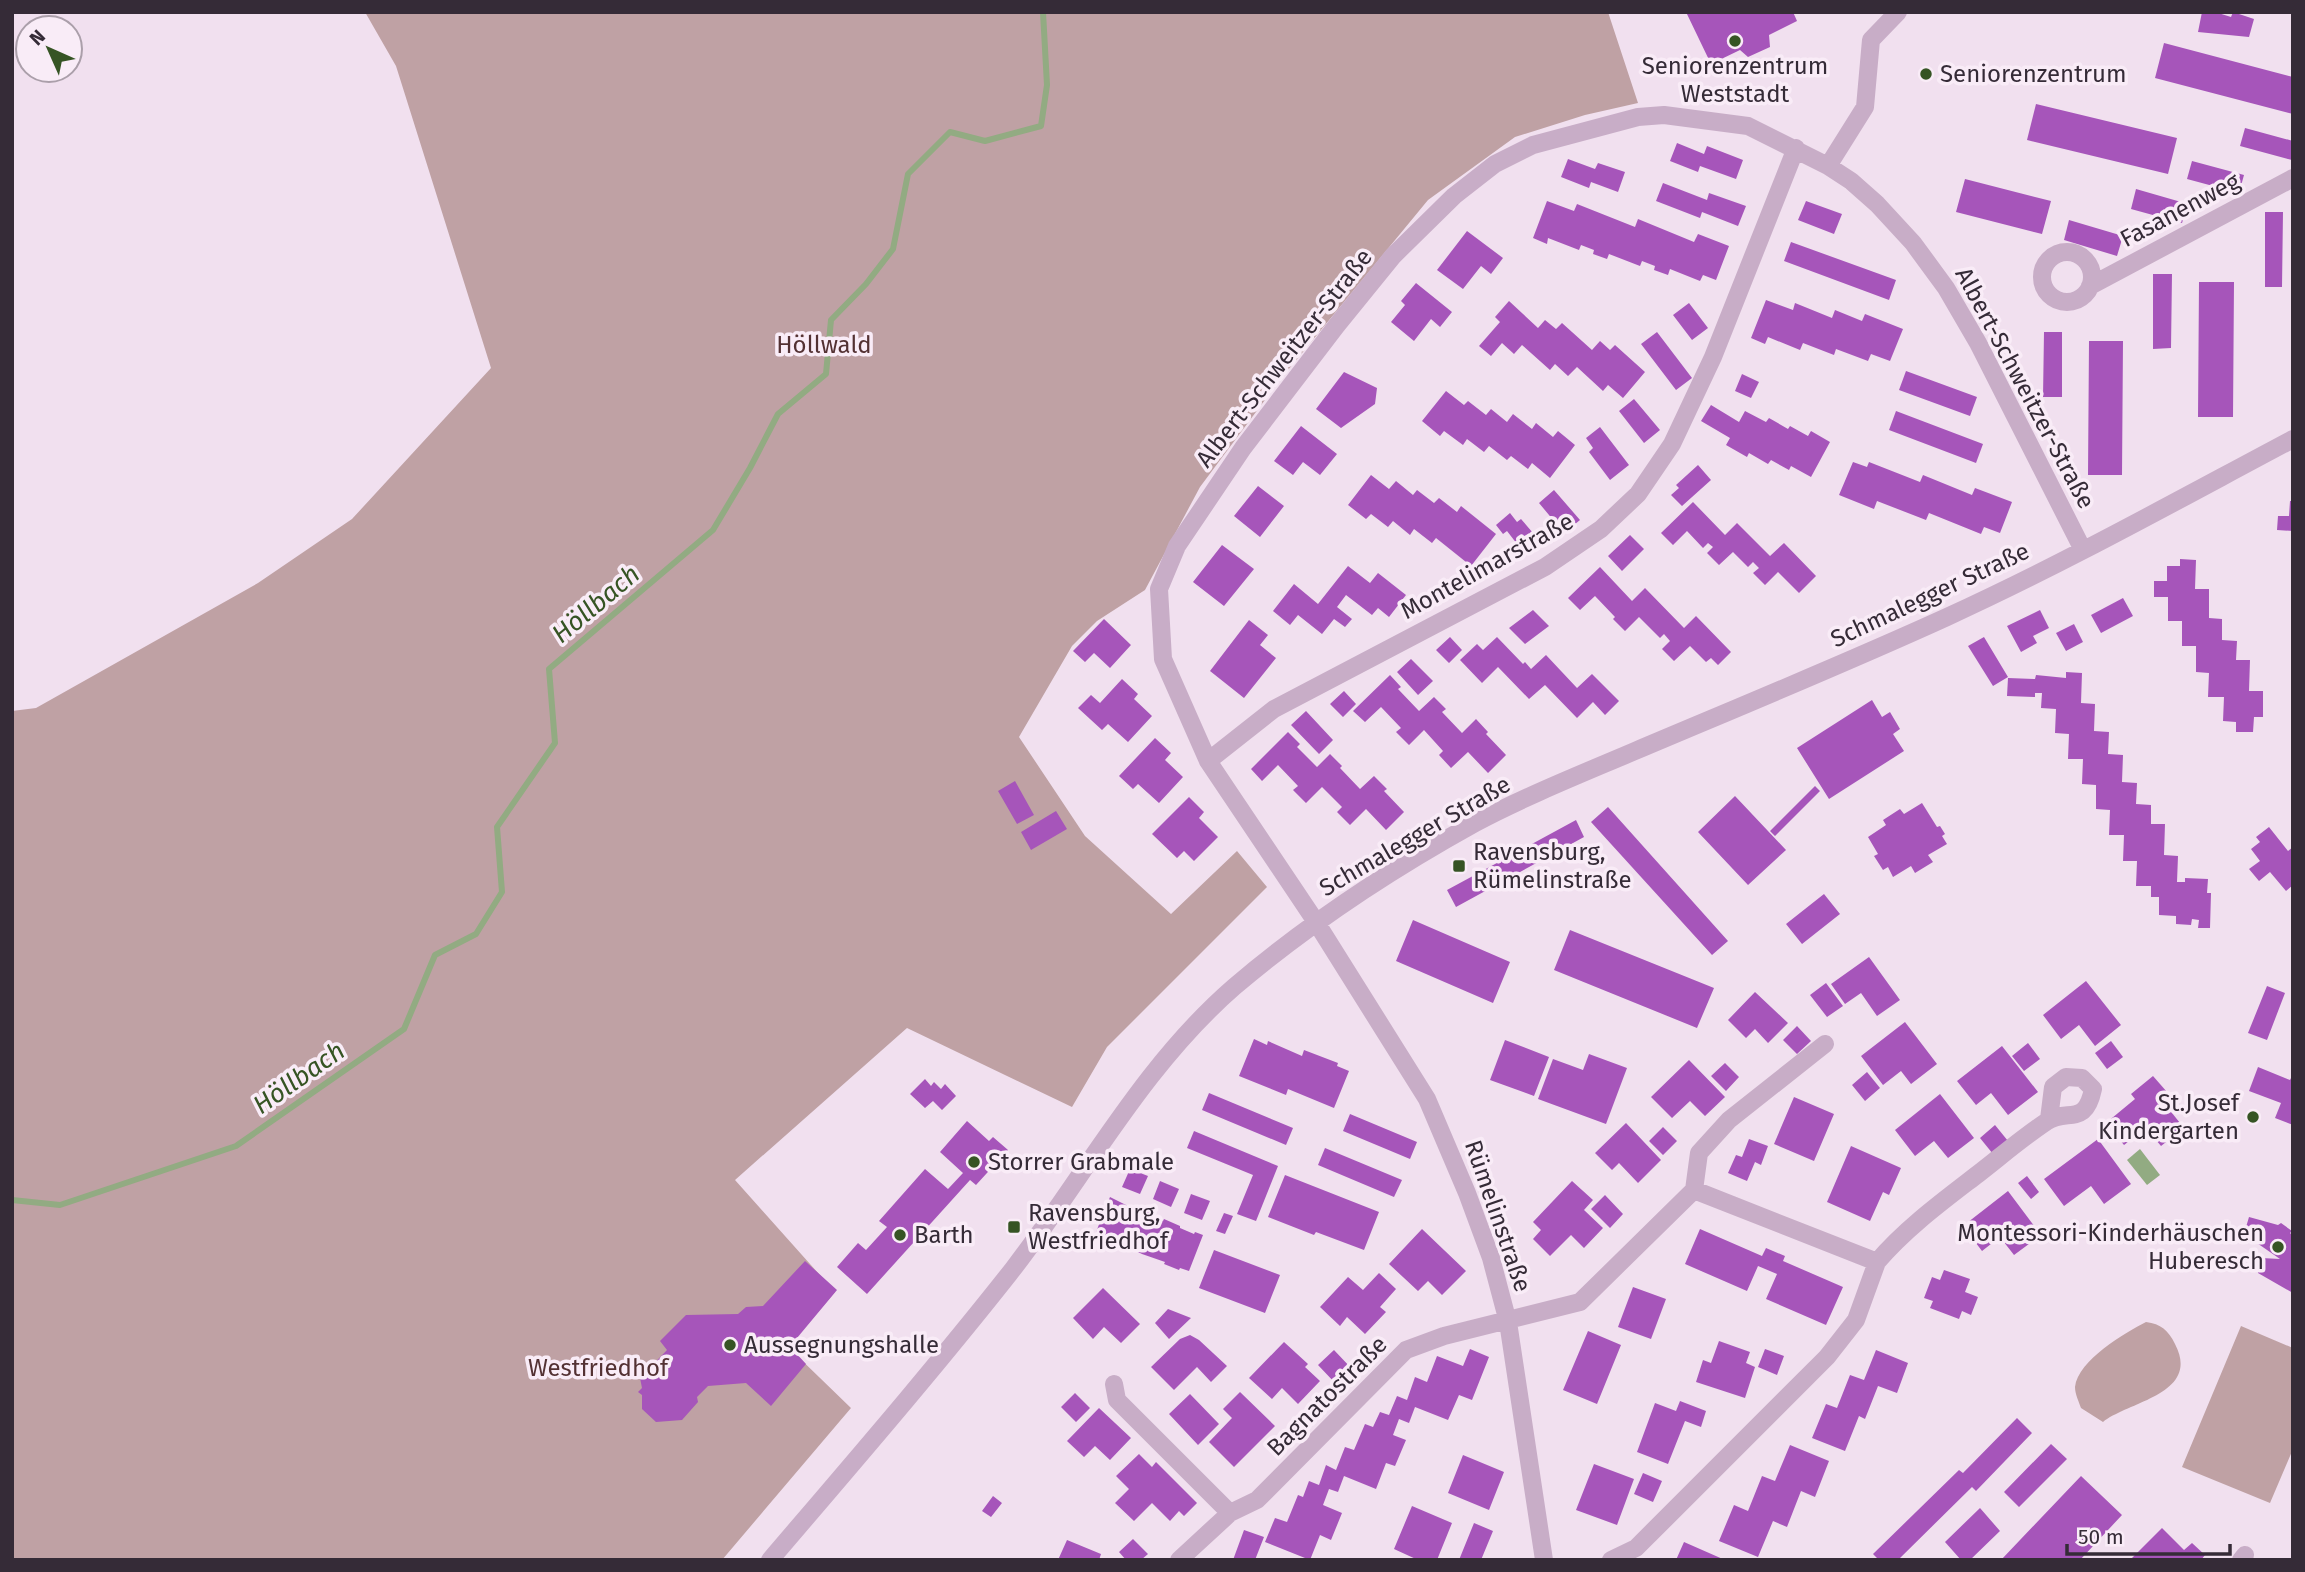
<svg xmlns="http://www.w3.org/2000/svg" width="2305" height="1572" font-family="'Fira Sans',sans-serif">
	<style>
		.green { fill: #bfa1a4 }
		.water { fill: #92ab82 }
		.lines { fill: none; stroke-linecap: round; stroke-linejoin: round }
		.stream { stroke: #92ab82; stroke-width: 6 }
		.building { fill: #a655ba }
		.minor { stroke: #c8adc7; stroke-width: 18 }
		.poi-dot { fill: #365424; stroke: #f9ecf7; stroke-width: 2.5 }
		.labels { text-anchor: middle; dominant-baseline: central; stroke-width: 7; stroke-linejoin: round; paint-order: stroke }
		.poi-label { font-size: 24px; fill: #352b37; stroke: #f9ecf7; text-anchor: start }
		.street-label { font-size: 24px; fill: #352b37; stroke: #f9ecf7 }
		.park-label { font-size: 24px; fill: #533133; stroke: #f9ecf7 }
		.water-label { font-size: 26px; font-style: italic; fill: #365424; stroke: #f9ecf7 }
	</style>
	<rect width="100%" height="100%" fill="#f1e0ef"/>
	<!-- green -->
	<path class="green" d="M365,12H1608L1638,103L1585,115L1515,137L1428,200L1279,381L1200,487L1145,590L1097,621L1072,646L1019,737L1085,836L1171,914L1237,851L1267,887L1107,1047L1072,1107L907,1028L735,1180L835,1292L788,1347L851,1408L722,1560H12V711L36,708L258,583L352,519L491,368L396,66Z
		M2146,1322C2161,1324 2168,1330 2175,1344C2201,1394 2130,1401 2103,1422L2081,1408C2079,1402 2075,1394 2075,1387C2078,1360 2125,1333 2146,1322Z
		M2241,1326L2293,1348V1449L2270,1503L2182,1467Z"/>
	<!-- water -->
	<path class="water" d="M2140,1149L2160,1175L2147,1185L2127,1160Z"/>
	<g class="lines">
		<!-- stream -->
		<path class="stream" d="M12,1200L60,1205L236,1146L404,1029L435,955L476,934L502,892L497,827L555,743L549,669L713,530L750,468L778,414L826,374L831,320L866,284L893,249L908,174L950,132L985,141L1041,126L1047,85L1043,12"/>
	</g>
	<!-- building -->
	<path class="building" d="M1686,12H1793L1797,21L1769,35L1770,47L1748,57L1740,50L1711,64Z
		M2202,12H2215L2231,17L2233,12L2254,19L2249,37L2198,32Z
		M2164,43L2293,77V114L2155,78Z
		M2036,104L2177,138L2168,174L2027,140Z
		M2245,128L2293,141L2292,160L2240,146Z
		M1677,143L1704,154L1707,146L1743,160L1736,179L1700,166L1698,172L1670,161Z
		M1568,159L1595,169L1598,163L1625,172L1618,192L1591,182L1589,188L1561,177Z
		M2192,161L2244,175L2239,193L2187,179Z
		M1965,179L2051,201L2042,234L1956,212Z
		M1663,183L1707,200L1709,193L1746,206L1738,226L1702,212L1700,218L1656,201Z
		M2136,189L2188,204L2182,223L2131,209Z
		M1547,201L1574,211L1577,204L1635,227L1638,219L1694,242L1698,234L1729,246L1716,280L1703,275L1700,281L1670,269L1668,275L1654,270L1655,266L1642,261L1640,266L1609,254L1607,259L1593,254L1594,250L1581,245L1579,250L1548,238L1547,244L1533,238Z
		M1806,201L1842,214L1834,234L1798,220Z
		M2265,212H2283L2282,287H2265Z
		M2069,220L2123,236L2117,256L2064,240Z
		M1467,231L1503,258L1491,274L1481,266L1463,289L1437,270Z
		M1791,242L1896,280L1889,300L1784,261Z
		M2153,274H2172L2171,348L2153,349Z
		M2199,282H2234L2233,417H2198Z
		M1416,283L1452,312L1440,327L1431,319L1414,341L1391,322L1405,305L1401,301Z
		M1766,300L1793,310L1795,303L1832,318L1835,310L1862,321L1865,314L1903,329L1890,361L1871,354L1868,361L1836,349L1834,355L1803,343L1800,350L1768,337L1765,344L1751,338Z
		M1509,301L1538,328L1545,320L1556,329L1562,323L1592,350L1600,341L1610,350L1615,345L1645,372L1623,398L1608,385L1603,391L1577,367L1568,376L1555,364L1550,370L1522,345L1514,354L1502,343L1491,356L1479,346L1500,322L1495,317Z
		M1689,303L1708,328L1692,340L1673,315Z
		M1657,332L1692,378L1676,390L1641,344Z
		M2044,332H2062V397H2043Z
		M2089,341H2123L2122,475H2088Z
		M1906,371L1977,397L1970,416L1899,390Z
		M1344,372L1377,388L1375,404L1341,428L1316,409Z
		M1742,374L1759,382L1751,398L1735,391Z
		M1446,391L1464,405L1468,401L1486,415L1491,409L1507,422L1513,414L1532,429L1536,423L1553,437L1558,431L1575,445L1550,478L1532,463L1528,469L1511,456L1507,460L1489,446L1484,452L1467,439L1463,445L1444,431L1440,436L1422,421Z
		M1634,399L1660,430L1644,443L1619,411Z
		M1711,405L1739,422L1745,411L1766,422L1769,418L1788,429L1790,426L1808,436L1811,431L1830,442L1811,477L1791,466L1789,470L1771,460L1768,464L1749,453L1747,457L1726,445L1730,438L1701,421Z
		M1896,411L1983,444L1976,463L1889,430Z
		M1301,426L1337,454L1320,475L1303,462L1293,475L1274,461Z
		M1600,427L1629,465L1610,480L1589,452L1593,448L1586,438Z
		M1853,462L1867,467L1869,462L1920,482L1923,475L1972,495L1975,488L2012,502L2000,533L1984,527L1981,534L1929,513L1926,520L1877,501L1874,509L1839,495Z
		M1698,465L1711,480L1682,506L1671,495L1679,488L1676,485Z
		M1371,475L1389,489L1396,481L1413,495L1417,490L1434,503L1439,498L1457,512L1461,506L1496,534L1471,566L1436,538L1432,543L1414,529L1410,535L1393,521L1388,527L1371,514L1366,519L1348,505Z
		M1258,486L1284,506L1260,537L1234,516Z
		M1554,490L1580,520L1564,533L1539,503Z
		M2290,501H2293V531L2277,530L2278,516H2289Z
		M1693,502L1725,535L1737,523L1770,556L1784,543L1816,576L1799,593L1778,572L1765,585L1753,573L1759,568L1753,562L1748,567L1733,552L1719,565L1707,553L1713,547L1708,543L1703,548L1687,531L1673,545L1661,533Z
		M1510,513L1517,522L1521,519L1539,540L1524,553L1507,531L1503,534L1496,525Z
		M1630,535L1644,549L1622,571L1608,556Z
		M1222,545L1254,569L1224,606L1193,582Z
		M2180,559L2196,560L2195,589H2209V618L2222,619V640L2237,641L2236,660H2250L2249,691H2263V717H2254L2253,732H2236V722L2223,721L2224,697H2208L2209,673L2196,672V646H2182V621H2168V597H2154V581H2167V566H2180Z
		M1348,566L1370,583L1378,573L1406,595L1389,617L1378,608L1372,615L1346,595L1337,607L1352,619L1345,627L1334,619L1322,634L1298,615L1290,625L1273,611L1294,584L1318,604Z
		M1600,567L1632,601L1645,588L1684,628L1696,616L1731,652L1718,665L1711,658L1706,662L1690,646L1674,661L1662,649L1670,641L1664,634L1660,638L1639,617L1625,631L1613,619L1615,617L1595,596L1580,610L1568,598Z
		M2123,598L2133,616L2101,633L2091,615Z
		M1533,610L1549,626L1525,644L1509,628Z
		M2040,610L2049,628L2033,636L2037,643L2021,652L2007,626Z
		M1104,619L1131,645L1110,668L1094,653L1085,662L1073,651Z
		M1249,620L1268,635L1260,645L1276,658L1244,698L1210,671Z
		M2074,624L2083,642L2066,651L2056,633Z
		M1450,637L1462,650L1449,663L1436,650Z
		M1497,637L1523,664L1525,662L1531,669L1546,655L1577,688L1592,674L1619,701L1605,715L1593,702L1577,718L1545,685L1529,699L1498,667L1482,683L1460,660L1477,644L1483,650Z
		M1984,637L2008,677L1993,686L1968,646Z
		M1411,659L1433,681L1418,695L1397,672Z
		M2066,672L2082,673L2081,703L2095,704L2094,731L2109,732L2108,754L2123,755L2122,782L2137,783L2136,804L2151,805V824H2165L2164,855L2178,856L2177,882H2185V878L2208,879L2207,893H2211L2210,928H2198L2199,920L2192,919L2191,925L2176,924V916L2159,915V897H2151V886H2136L2137,861H2123L2124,835H2109L2110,810L2096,809V785L2082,784L2083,759H2068L2069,734L2055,733L2056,709L2041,708L2042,693H2035V697L2007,696L2008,678L2035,679L2036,675L2066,678Z
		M1390,675L1401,687L1398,689L1419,711L1434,697L1446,709L1442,712L1462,733L1476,719L1488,732L1486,734L1506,755L1488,773L1468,752L1451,768L1439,755L1443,751L1424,730L1409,745L1396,732L1401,728L1381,707L1365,722L1353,711Z
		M1122,679L1138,694L1134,699L1152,716L1128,742L1108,724L1102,730L1078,708L1091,695L1100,703Z
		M1344,691L1356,704L1343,717L1330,704Z
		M1872,700L1882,717L1890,712L1900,729L1893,734L1904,751L1829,799L1797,748Z
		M1306,711L1333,740L1319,754L1291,725Z
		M1288,732L1300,744L1297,747L1317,767L1330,754L1342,766L1340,768L1360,789L1374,776L1387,789L1384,791L1404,812L1386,830L1366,809L1350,825L1337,812L1342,807L1322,787L1306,803L1293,790L1298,786L1278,765L1262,781L1251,769Z
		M1155,738L1171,753L1165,760L1183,777L1159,803L1138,784L1133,789L1119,776Z
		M1015,781L1034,815L1017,824L998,791Z
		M1815,786L1820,791L1775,836L1770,831Z
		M1735,796L1786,850L1748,885L1698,832Z
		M1189,797L1204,812L1199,818L1218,837L1194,861L1184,851L1177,858L1152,834Z
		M1922,803L1937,827L1940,826L1945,834L1942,836L1947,844L1928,855L1933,862L1915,873L1911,866L1893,877L1888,867L1883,870L1874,856L1878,854L1868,837L1886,825L1883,820L1900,809L1904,814Z
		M1608,807L1728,941L1712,955L1591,822Z
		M1056,811L1067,829L1031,850L1021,832Z
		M1576,820L1584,837L1456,907L1447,890Z
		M2269,827L2288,851L2293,847V885L2286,891L2270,872L2259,881L2249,869L2260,861L2251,849L2260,842L2256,837Z
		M1824,894L1840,914L1802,944L1786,924Z
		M1413,920L1510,962L1493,1003L1396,961Z
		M1570,930L1714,988L1697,1028L1554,970Z
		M1869,957L1900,1000L1877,1016L1861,993L1845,1004L1831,984Z
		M2086,981L2121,1025L2095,1046L2079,1025L2061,1039L2043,1015Z
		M1826,983L1843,1006L1827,1017L1810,995Z
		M2267,986L2285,993L2267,1040L2248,1033Z
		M1755,992L1788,1023L1768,1043L1755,1029L1746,1038L1728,1020Z
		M1905,1022L1937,1064L1911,1084L1901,1071L1883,1085L1861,1056Z
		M1797,1026L1811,1041L1797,1054L1783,1040Z
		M1254,1039L1267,1045L1268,1041L1302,1056L1304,1050L1338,1063L1337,1066L1349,1071L1334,1108L1288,1089L1286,1095L1239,1076Z
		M1505,1040L1549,1057L1534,1096L1490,1080Z
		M2111,1041L2123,1057L2107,1069L2095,1053Z
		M2028,1043L2040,1059L2024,1071L2012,1056Z
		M2002,1046L2038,1092L2008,1115L1991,1093L1976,1105L1957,1081Z
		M1589,1054L1627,1068L1606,1124L1538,1099L1553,1059L1583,1070Z
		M1689,1060L1725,1097L1705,1116L1690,1101L1672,1118L1651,1097Z
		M1725,1063L1739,1077L1726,1091L1711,1076Z
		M2258,1067L2290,1080L2293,1074V1125L2275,1118L2281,1103L2249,1091Z
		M1867,1072L1880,1088L1865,1101L1852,1085Z
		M2153,1076L2167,1092L2160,1098L2184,1128L2161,1146L2146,1128L2124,1145L2106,1123L2135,1099L2131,1094Z
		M925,1079L931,1086L934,1082L941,1089L945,1084L956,1096L942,1110L933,1101L925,1108L910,1094Z
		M1209,1093L1293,1128L1286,1145L1202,1110Z
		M1940,1094L1974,1138L1948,1158L1934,1141L1915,1156L1895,1130Z
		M1794,1097L1834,1114L1814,1161L1774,1144Z
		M1350,1114L1417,1142L1410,1159L1343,1131Z
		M967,1121L989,1141L993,1137L1008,1150L976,1185L970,1180L867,1294L837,1267L858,1243L866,1250L887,1227L879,1221L925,1169L948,1189L963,1173L940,1152Z
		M1626,1123L1661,1160L1638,1183L1619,1163L1612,1170L1595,1153Z
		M1995,1125L2008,1141L1993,1154L1980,1138Z
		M1663,1127L1677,1141L1663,1155L1649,1141Z
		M1194,1131L1278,1166L1256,1221L1237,1214L1253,1175L1187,1148Z
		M1749,1139L1768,1146L1761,1165L1755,1162L1747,1181L1728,1173L1736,1155L1742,1157Z
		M2098,1139L2131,1184L2104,1204L2091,1186L2064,1206L2044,1179Z
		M1851,1146L1901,1168L1889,1195L1883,1192L1870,1221L1827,1202Z
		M1325,1148L1402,1180L1394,1197L1318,1165Z
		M1130,1169L1148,1176L1140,1194L1122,1187Z
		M1285,1175L1379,1212L1364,1250L1316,1232L1314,1235L1268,1217Z
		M2027,1176L2039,1192L2031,1199L2018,1183Z
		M1160,1181L1179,1189L1171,1207L1153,1199Z
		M1572,1181L1593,1200L1584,1210L1603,1228L1584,1248L1571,1235L1550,1256L1533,1239L1541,1230L1533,1222Z
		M2008,1191L2041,1235L2014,1255L2000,1237L1982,1251L1963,1226Z
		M1191,1194L1210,1201L1202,1220L1184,1213Z
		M1605,1195L1623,1214L1610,1228L1591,1209Z
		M1110,1197L1132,1208L1133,1206L1149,1213V1215L1163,1221L1164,1219L1180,1226V1228L1194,1234L1195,1232L1203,1235L1189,1271L1180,1268L1179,1270L1164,1264L1165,1262L1142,1254L1120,1243L1119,1245L1110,1241L1096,1232Z
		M1224,1213L1233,1216L1225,1234L1216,1231Z
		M2249,1217L2278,1225L2281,1223L2292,1231L2290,1233L2293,1236V1293L2258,1273L2261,1258L2280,1259L2244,1234Z
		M1422,1229L1466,1271L1442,1295L1428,1281L1418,1291L1389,1264Z
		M1700,1229L1762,1256L1766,1248L1785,1256L1783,1261L1843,1287L1826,1325L1766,1299L1777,1274L1758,1266L1747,1291L1685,1264Z
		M1214,1250L1280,1275L1265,1313L1199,1288Z
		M805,1261L837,1290L797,1338L795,1352L806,1364L771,1406L746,1383L708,1386L697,1397L698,1402L682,1420L656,1422L642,1409V1395L638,1392L642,1388L640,1378L667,1350L660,1341L686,1315L738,1314L746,1307L763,1306Z
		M1944,1270L1970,1279L1965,1292L1978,1297L1971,1315L1962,1311L1959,1319L1930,1308L1933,1301L1924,1298L1932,1277L1940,1280Z
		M1379,1273L1396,1289L1380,1307L1386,1312L1365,1334L1347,1317L1340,1326L1320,1307L1348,1277L1363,1290Z
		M1633,1287L1666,1299L1651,1339L1618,1327Z
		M1103,1288L1140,1324L1121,1343L1104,1327L1093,1339L1073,1318Z
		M1168,1309L1191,1318L1169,1339L1155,1323Z
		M1588,1331L1621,1345L1597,1404L1563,1390Z
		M1190,1335L1199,1340L1227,1366L1211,1382L1197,1367L1174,1390L1151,1367L1180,1339Z
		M1719,1341L1750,1352L1746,1363L1755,1367L1745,1398L1696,1382L1703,1360L1711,1363Z
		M1284,1342L1308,1364L1305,1367L1320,1381L1298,1404L1282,1388L1272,1399L1249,1378Z
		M1470,1349L1489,1357L1472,1400L1459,1395L1448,1420L1415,1407L1409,1423L1399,1419L1393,1435L1406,1440L1395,1466L1386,1463L1376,1489L1344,1476L1338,1492L1329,1489L1323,1505L1342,1513L1331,1540L1320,1535L1310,1560L1265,1542L1275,1518L1287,1522L1298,1495L1303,1497L1309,1481L1319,1485L1326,1465L1336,1470L1345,1447L1354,1450L1365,1424L1373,1427L1380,1412L1389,1415L1397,1396L1407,1400L1415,1377L1427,1382L1437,1356L1463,1366Z
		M1765,1349L1784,1356L1777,1375L1758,1367Z
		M1334,1350L1352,1369L1336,1384L1318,1365Z
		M1876,1350L1908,1363L1897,1393L1878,1386L1865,1419L1859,1416L1845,1451L1812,1438L1826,1404L1837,1408L1850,1375L1864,1380Z
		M1240,1392L1275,1426L1234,1467L1209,1442L1232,1418L1223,1409Z
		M1075,1393L1090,1408L1076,1422L1061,1407Z
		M1190,1394L1219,1424L1198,1445L1169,1414Z
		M1680,1401L1706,1411L1701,1427L1685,1421L1668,1464L1637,1452L1655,1403L1676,1411Z
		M1099,1408L1131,1438L1110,1460L1095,1446L1084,1457L1067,1441Z
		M2017,1418L2032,1433L1976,1491L1972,1487L1898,1560H1879L1873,1554L1959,1470L1963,1473Z
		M2051,1444L2067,1459L2019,1507L2004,1492Z
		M1790,1445L1829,1461L1815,1497L1801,1491L1787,1527L1773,1521L1758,1557L1719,1541L1734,1505L1748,1511L1762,1476L1775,1481Z
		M1139,1454L1152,1467L1156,1462L1197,1503L1184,1516L1179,1511L1170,1521L1152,1503L1134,1521L1115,1503L1129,1489L1116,1476Z
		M1463,1455L1504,1472L1489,1510L1448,1493Z
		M1594,1464L1634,1479L1617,1525L1576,1510Z
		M1643,1473L1662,1481L1653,1502L1634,1494Z
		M2081,1476L2122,1515L2080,1560H2001Z
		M993,1496L1002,1503L991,1517L982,1511Z
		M1412,1506L1452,1523L1437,1560H1418L1394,1549Z
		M1980,1508L2000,1531L1970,1560H1961L1945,1542Z
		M1474,1523L1493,1531L1481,1560H1459Z
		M2162,1528L2184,1550L2192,1543L2205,1555L2201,1560H2130Z
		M1244,1530L1264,1537L1255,1560H1233Z
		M1133,1539L1148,1554L1141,1560H1126L1119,1552Z
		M1067,1540L1101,1554L1099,1560H1058Z
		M1684,1542L1725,1560H1676Z"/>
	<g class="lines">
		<!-- minor -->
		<path class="minor" d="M1828,166L1865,107L1871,40L1898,12
			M2042 277a25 25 0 1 1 50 0a25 25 0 1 1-50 0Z
			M2090,286L2293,178
			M1208,761L1274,709L1545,567L1601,529L1638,494L1672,444L1713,357L1796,148
			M1694,1190L1699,1153L1729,1120L1825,1044
			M1877,1262C1906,1228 1943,1201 1978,1174C2000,1157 2022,1138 2046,1122C2067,1107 2085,1128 2093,1089L2082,1078L2066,1077L2053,1087L2049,1119
			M1114,1384L1117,1400L1230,1513L1257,1500L1406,1350L1444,1336L1580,1302L1694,1190L1877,1262L1856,1320L1827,1357L1636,1548L1611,1560
			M770,1560C852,1464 935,1368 1013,1269C1086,1174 1143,1066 1234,987C1308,924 1390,870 1475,823C1526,796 1581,774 1635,751C1739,707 1844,664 1947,617C2065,563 2178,500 2293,439
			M1179,1560L1230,1513
			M1544,1560L1508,1322L1491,1258L1467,1193L1427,1099L1316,922L1208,761L1163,659L1159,589L1177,546L1243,448L1337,325L1393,256L1454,196L1495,164L1533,145L1638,117L1664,115L1748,126L1828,166L1851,181L1877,204L1913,243L1946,288L1978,343L2083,550
			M2241,1560L2245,1555"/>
	</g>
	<!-- markers -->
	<g class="poi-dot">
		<circle cx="1735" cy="41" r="7"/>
		<circle cx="1926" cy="74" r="7"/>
		<rect x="1452" y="859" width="14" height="14" rx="3.5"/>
		<circle cx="2253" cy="1117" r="7"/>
		<circle cx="974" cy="1162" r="7"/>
		<rect x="1007" y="1220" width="14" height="14" rx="3.5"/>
		<circle cx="900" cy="1235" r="7"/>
		<circle cx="2278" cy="1247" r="7"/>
		<circle cx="730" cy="1345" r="7"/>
	</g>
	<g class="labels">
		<!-- poi labels -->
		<g class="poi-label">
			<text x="1735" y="66" text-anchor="middle">Seniorenzentrum<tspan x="1735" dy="28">Weststadt</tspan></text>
			<text x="1940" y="74">Seniorenzentrum</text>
			<text x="1473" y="852">Ravensburg,<tspan x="1473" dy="28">Rümelinstraße</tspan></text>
			<text x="2239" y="1103" text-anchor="end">St.Josef<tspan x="2239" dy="28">Kindergarten</tspan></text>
			<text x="988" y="1162">Storrer Grabmale</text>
			<text x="1028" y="1213">Ravensburg,<tspan x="1028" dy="28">Westfriedhof</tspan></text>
			<text x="2264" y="1233" text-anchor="end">Montessori-Kinderhäuschen<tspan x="2264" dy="28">Huberesch</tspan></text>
			<text x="914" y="1235">Barth</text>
			<text x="744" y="1345">Aussegnungshalle</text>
		</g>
		<!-- street labels -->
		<g class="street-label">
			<text transform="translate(2180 210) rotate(-28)">Fasanenweg</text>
			<text transform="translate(1284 358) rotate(-52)">Albert-Schweitzer-Straße</text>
			<text transform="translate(2025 388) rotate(62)">Albert-Schweitzer-Straße</text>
			<text transform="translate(1487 566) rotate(-29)">Montelimarstraße</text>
			<text transform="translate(1930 595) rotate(-25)">Schmalegger Straße</text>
			<text transform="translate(1415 836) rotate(-30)">Schmalegger Straße</text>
			<text transform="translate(1498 1216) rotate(71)">Rümelinstraße</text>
			<text transform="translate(1327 1396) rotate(-45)">Bagnatostraße</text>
		</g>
		<!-- park labels -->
		<g class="park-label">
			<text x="824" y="345">Höllwald</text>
			<text x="598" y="1368">Westfriedhof</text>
		</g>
		<!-- water labels -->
		<g class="water-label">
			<text transform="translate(596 604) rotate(-40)">Höllbach</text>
			<text transform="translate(299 1078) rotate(-35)">Höllbach</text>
		</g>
	</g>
	<!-- border -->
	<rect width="2305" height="1572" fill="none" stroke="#352b37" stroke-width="28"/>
	<!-- north arrow -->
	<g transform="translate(49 49) rotate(315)"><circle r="33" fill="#f9ecf7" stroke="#ab9faa" stroke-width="2"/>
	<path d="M0-5L12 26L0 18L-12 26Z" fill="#365424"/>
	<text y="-10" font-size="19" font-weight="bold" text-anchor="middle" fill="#352b37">N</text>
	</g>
	<!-- scale -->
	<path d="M2067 1544v10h163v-10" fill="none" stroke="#352b37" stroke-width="3.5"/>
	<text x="2078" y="1544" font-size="21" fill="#352b37" stroke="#f9ecf7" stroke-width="5" paint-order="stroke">50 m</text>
</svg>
